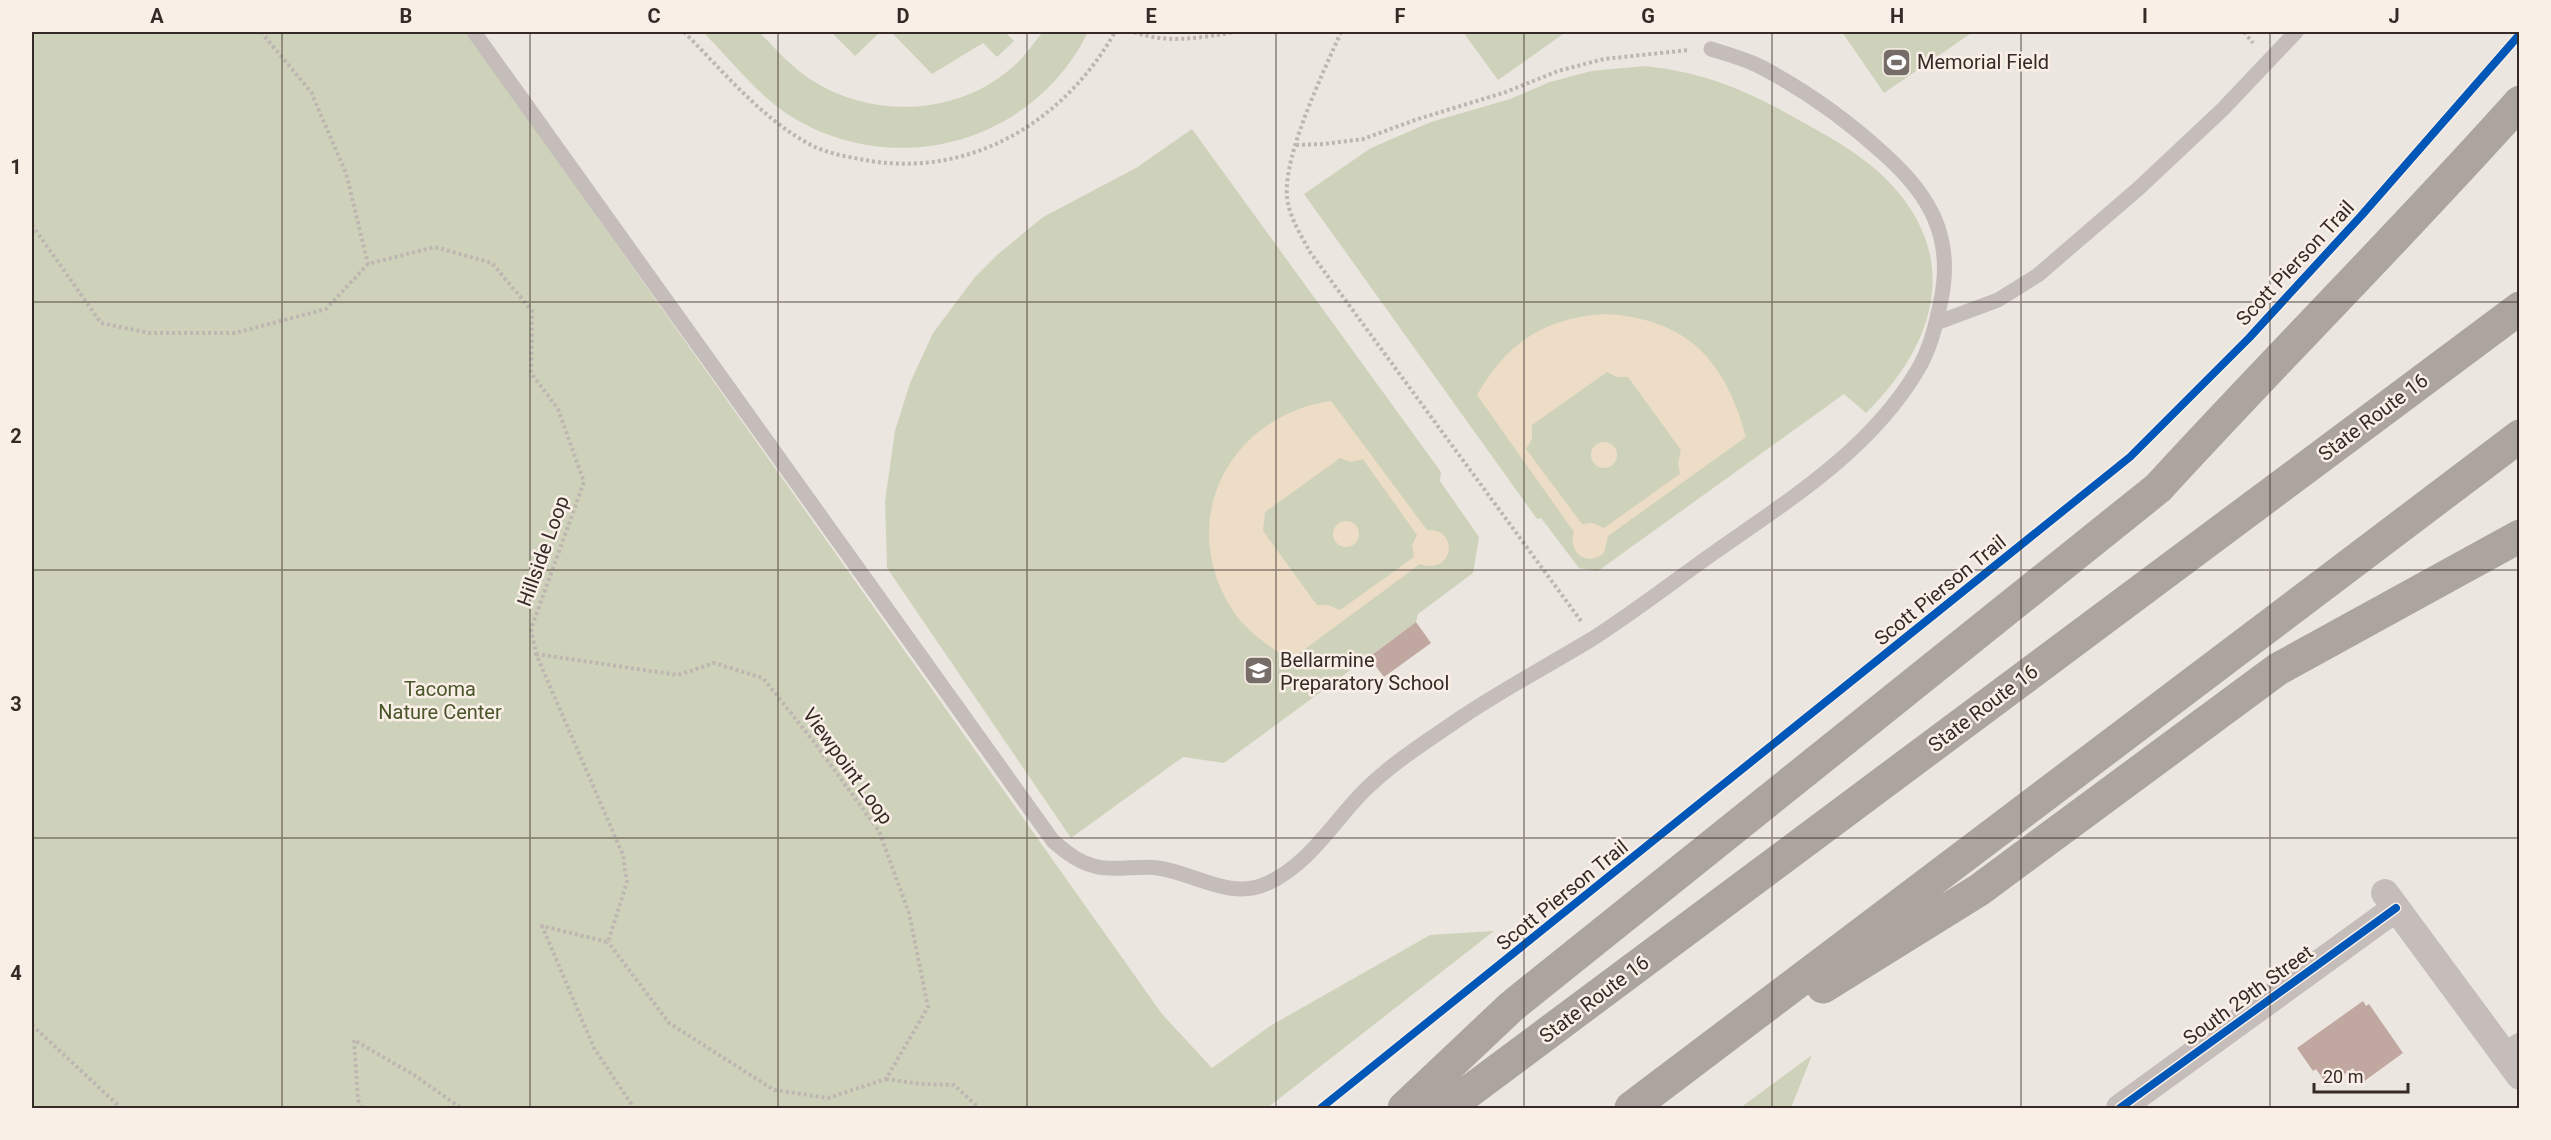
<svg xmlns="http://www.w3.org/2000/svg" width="2551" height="1140" font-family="Roboto,sans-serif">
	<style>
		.green { fill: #cfd2ba }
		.sand { fill: #eddcc6; fill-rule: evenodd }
		.building { fill: #c0a8a1 }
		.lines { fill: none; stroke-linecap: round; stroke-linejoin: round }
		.path { stroke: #beb6b1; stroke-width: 4; stroke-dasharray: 3 3; stroke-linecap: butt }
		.lane { stroke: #c5bdb9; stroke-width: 15 }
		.street { stroke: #c5bdb9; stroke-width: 28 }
		.highway { stroke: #aba49f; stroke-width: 33 }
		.cycleway-casing { stroke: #faefe7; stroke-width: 11 }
		.cycleway { stroke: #0057b8; stroke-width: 8 }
		.grid { fill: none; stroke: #362a27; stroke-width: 1.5; stroke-opacity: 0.55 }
		.labels { text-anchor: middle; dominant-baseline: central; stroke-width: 5; stroke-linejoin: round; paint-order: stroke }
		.poi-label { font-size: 20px; fill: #362a27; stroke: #faefe7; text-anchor: start }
		.street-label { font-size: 20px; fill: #362a27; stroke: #faefe7 }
		.park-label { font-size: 20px; fill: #49552a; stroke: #faefe7 }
		.neatline { fill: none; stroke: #362a27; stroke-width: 2 }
		.grid-label { font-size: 20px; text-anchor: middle; font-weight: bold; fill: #362a27 }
	</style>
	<rect width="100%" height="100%" fill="#ece6e0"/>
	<!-- green -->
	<path class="green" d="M32,32H466L1162,1014L1212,1068L1270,1026L1430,935L1494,931L1267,1108H32Z
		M703,32H759C776,49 792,68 813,81C877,121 966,115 1020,60C1028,52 1035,41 1043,32H1088C1034,142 897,181 792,117C758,96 731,60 703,32Z
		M831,32H880L855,56Z
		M896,32H1005L1014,41L997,57L983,43L932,74L893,34Z
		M1463,32H1566L1498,80Z
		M1842,32H1973L1884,93Z
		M1645,66C1709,73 1750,92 1806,124C1835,140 1865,157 1888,181C1963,258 1935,345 1866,413L1844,394L1598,571L1579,568L1541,518L1537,519L1304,194L1371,148L1431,122L1510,99L1550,82L1591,71Z
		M1192,129L1441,472L1440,481L1479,537L1473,573L1418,614L1416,622L1224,763L1183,757L1071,838L887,568L885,501L895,431L910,383L933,333L975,277L997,255L1043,217L1136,168Z
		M1812,1055L1791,1108H1740Z"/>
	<!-- sand -->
	<path class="sand" d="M1605,314C1688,319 1725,360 1746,437L1608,536L1604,553C1587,568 1567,552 1574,532L1477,395C1508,342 1544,318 1605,314ZM1607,372L1617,377H1628L1681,450L1678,463L1680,474L1604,528L1593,523L1582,524L1526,449L1532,439V425Z
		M1331,401L1427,530C1460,528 1454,576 1420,564L1290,660C1267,645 1244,630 1230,606C1176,517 1232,415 1331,401ZM1340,458L1351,462L1363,459L1417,535L1412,545L1414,557L1340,610L1328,605H1317L1263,531L1265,512Z
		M1591 455a13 13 0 1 1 26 0a13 13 0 1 1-26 0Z
		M1333 534a13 13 0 1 1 26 0a13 13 0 1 1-26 0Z"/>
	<!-- building -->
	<path class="building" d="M1416,622L1431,643L1384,677L1369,657Z
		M2363,1001L2366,1006L2369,1004L2403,1053L2363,1082L2353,1068L2328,1086L2316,1069L2313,1071L2297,1048Z"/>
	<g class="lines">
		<!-- path -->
		<path class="path" d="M261,32L311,92L346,173L368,264
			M684,32C723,71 760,117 809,144C827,154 850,157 870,161C974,177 1065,120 1115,32
			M1134,32C1168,44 1199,38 1234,32
			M1341,32C1324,71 1283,155 1287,197C1289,217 1301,235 1310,252L1581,621
			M2244,32L2253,43
			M1296,145L1324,144L1363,139L1418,119L1506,92L1558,71L1604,59L1689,50
			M32,225L101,323L149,333H235L326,309L368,264L435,247L492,263L532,311L531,373L558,409L584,482L531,629L536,654L623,855L627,882L608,942L542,926L594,1048L634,1108
			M536,654L678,675L714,663L763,678L814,742L879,831L909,913L928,1007L886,1079L828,1098L774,1090L669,1023L608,942
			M32,1025L121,1108
			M886,1079L921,1084L954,1085L979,1108
			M362,1108L358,1100L354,1040L414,1075L461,1108"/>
		<!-- lane -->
		<path class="lane" d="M474,32L1053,841C1067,853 1079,863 1098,867C1117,871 1139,865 1158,868C1195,873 1230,901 1268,883C1307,865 1331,826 1360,795C1390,764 1427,741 1462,717C1504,689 1549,665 1592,639C1634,612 1674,581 1715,552C1789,500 1870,450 1917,371C1930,350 1936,325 1941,300C1954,237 1930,195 1884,154C1847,120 1805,90 1761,67C1745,59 1727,54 1711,49
			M1936,323L1998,300L2038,275L2139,188L2223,109L2296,32
			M2501,1050L2520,1040"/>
		<!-- street -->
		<path class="street" d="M2385,893L2520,1076
			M2120,1108L2396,908"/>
		<!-- highway -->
		<path class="highway" d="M1823,987L1979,890L2278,669L2520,536
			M1404,1108L1512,1006L2158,488C2277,358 2402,234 2520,102
			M1447,1108L2520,308
			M1631,1108L2520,436"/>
		<defs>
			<path id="cycleway" d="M1321,1108L2130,457L2249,338L2361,216L2520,34
				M2120,1108L2396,908"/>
		</defs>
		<!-- cycleway casing -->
		<use href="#cycleway" class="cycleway-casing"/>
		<!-- cycleway -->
		<use href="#cycleway" class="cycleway"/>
	</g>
	<!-- grid -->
	<path class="grid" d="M282,32V1108M530,32V1108M778,32V1108M1027,32V1108M1276,32V1108M1524,32V1108M1772,32V1108M2021,32V1108M2270,32V1108M32,302H2520M32,570H2520M32,838H2520"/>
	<!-- icons -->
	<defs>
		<symbol id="stadium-square" viewBox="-11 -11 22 22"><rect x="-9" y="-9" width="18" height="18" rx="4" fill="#766c68" stroke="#faefe7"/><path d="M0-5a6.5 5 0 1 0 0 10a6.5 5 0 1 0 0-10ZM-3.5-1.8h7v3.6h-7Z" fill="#fff"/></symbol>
		<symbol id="school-square" viewBox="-11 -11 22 22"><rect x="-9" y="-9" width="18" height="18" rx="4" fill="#766c68" stroke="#faefe7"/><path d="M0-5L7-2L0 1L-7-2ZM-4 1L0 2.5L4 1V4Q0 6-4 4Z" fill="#fff"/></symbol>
	</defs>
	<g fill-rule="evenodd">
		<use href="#stadium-square" x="1880" y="46" width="33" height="33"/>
		<use href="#school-square" x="1242" y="654" width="33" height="33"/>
	</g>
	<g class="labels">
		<!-- poi labels -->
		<g class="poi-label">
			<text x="1917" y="62">Memorial Field</text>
			<text x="1280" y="660">Bellarmine<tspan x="1280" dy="23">Preparatory School</tspan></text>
		</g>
		<!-- street labels -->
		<g class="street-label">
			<text transform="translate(2295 263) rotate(-47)">Scott Pierson Trail</text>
			<text transform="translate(2373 417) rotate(-37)">State Route 16</text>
			<text transform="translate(543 551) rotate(-70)">Hillside Loop</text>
			<text transform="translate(1940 590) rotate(-39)">Scott Pierson Trail</text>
			<text transform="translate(1983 708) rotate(-37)">State Route 16</text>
			<text transform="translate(848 766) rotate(54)">Viewpoint Loop</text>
			<text transform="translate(1562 895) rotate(-39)">Scott Pierson Trail</text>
			<text transform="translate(2248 995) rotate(-36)">South 29th Street</text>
			<text transform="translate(1594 999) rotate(-37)">State Route 16</text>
		</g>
		<!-- park labels -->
		<g class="park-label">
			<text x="440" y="689">Tacoma<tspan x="440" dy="23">Nature Center</tspan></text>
		</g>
	</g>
	<!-- border -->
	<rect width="2551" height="1140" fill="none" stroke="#faefe7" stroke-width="66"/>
	<!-- scale -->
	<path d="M2314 1083v9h94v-9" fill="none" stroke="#362a27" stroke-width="3"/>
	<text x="2323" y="1083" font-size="18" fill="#362a27" stroke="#faefe7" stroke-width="4.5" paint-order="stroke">20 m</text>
	<rect x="33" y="33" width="2485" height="1074" class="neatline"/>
	<g class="grid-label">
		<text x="157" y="23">A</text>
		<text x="406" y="23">B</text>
		<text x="654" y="23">C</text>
		<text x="903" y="23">D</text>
		<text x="1151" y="23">E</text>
		<text x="1400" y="23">F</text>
		<text x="1648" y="23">G</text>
		<text x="1897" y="23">H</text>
		<text x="2145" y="23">I</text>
		<text x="2394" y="23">J</text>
		<text x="16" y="174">1</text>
		<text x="16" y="443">2</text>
		<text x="16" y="711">3</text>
		<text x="16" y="980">4</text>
	</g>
</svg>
